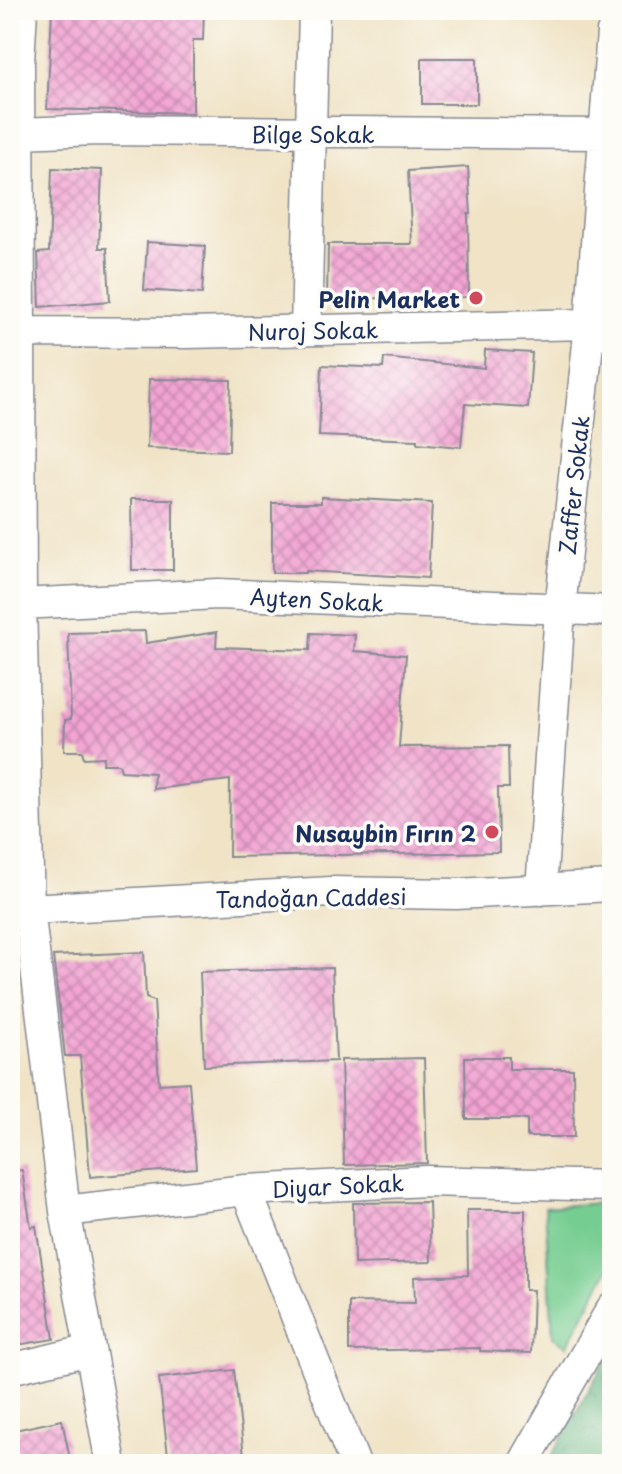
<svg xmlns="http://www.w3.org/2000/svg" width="622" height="1474" font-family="'Playpen Sans',sans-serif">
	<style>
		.green { fill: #76cd91; stroke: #487e78; stroke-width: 2 }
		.forest { fill: url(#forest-crowns); stroke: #3e706c; stroke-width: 2 }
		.building { fill: url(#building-cross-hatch) }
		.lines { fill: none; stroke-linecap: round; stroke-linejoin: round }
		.minor-casing { stroke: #868992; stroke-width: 33 }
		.minor { stroke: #fff; stroke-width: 30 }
		.poi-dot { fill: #d1495b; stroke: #fdfcf7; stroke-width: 3 }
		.labels { text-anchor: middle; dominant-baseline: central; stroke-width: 7; stroke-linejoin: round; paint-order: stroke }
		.street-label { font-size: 22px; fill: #1b2f5e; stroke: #fdfcf7 }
		.poi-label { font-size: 22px; font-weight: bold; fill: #1b2f5e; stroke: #fdfcf7; text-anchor: end }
	</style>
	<defs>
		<pattern id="forest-crowns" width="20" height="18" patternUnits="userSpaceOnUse" patternTransform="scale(2)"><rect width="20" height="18" fill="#60b07b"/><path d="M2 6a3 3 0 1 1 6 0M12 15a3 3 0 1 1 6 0" fill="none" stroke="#4e9068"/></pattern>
		<pattern id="building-cross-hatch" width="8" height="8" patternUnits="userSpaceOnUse" patternTransform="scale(2)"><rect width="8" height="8" fill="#f3a4d3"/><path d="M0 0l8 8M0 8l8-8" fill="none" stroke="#c486ae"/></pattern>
	</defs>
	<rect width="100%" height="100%" fill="#fdfcf7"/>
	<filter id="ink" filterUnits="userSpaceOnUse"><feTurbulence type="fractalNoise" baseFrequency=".0125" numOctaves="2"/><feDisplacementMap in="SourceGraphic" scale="16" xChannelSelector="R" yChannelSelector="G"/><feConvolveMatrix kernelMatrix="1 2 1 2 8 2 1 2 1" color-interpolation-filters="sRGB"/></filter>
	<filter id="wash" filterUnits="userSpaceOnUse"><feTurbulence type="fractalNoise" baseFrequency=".006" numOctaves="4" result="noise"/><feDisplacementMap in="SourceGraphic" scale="32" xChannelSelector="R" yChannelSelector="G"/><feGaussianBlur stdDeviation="1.8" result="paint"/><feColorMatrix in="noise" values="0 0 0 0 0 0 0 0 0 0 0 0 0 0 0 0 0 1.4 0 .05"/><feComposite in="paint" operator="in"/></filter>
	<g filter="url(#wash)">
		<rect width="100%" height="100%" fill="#f0e3c6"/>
		<!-- green -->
		<path class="green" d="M612,1202V1262L567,1346L553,1336L545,1207Z"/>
		<!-- forest -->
		<path class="forest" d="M612,1349V1464H547Z"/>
		<g id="blocks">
			<!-- building -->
			<path class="building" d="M52,10H204L203,40H193V113L47,109Z
				M422,58H477V104H422Z
				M468,167L471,214H468L469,297L327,299L328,244H412L408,171Z
				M52,168L102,170L99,248H107L110,301L40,307L38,253L49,252Z
				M147,242L205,246L202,294L144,290Z
				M485,350L532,353L528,408L465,404L461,447L417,443V440L319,436L322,365L383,368L384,358L484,368Z
				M149,379L231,380L229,451L147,448Z
				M321,497L432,503L428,578L305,571V573H272V503H321Z
				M131,499H173V570H132Z
				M145,631L146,643L217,632L216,647L310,650L311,633L355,635L354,651L406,655L399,747L508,746L509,788H498L499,852L229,857L230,780L153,789L154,773L121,771L119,764H103L104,757L84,758L82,751H64L65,720L71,719L68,633Z
				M144,952L146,998L154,1001L159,1084L189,1082L196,1168L90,1177L80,1056H65L53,956Z
				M332,968L336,1061L204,1066L200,972Z
				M465,1057H509V1069H573L574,1137H527V1119H466Z
				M424,1058L427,1163L344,1165L341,1060Z
				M22,1170L31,1227L36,1226L54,1339L10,1346V1171Z
				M429,1202L431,1262L354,1264L353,1203Z
				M467,1210H525V1290H533L531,1353L480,1351V1348L349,1351V1302L415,1303L414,1277L468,1275Z
				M234,1370L245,1464H169L159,1378Z
				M62,1420L71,1464H10V1431Z"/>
		</g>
	</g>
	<g filter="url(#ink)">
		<use href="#blocks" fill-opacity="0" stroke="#868992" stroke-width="2"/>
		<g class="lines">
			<defs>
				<path id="minor" d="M22,10L19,62L21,604L29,909L65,1211L111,1464
					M19,133L97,130L606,134
					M306,330L314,10
					M10,332L188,333L590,324L612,336
					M21,604L218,594L612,611
					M541,890L560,610L590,324L612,32
					M11,910L331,892L456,894L612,886
					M246,1190L355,1464
					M65,1211L246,1190L427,1181L612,1186
					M10,1369L90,1350
					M523,1464L612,1308"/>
			</defs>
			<!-- minor casing -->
			<use href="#minor" class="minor-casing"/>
			<!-- minor -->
			<use href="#minor" class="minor"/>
		</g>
	</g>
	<!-- markers -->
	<g class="poi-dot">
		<circle cx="476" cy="298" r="8"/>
		<circle cx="492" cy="832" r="8"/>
	</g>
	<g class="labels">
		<!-- street labels -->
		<g class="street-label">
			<text x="313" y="133">Bilge Sokak</text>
			<text transform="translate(313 330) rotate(-1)">Nuroj Sokak</text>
			<text transform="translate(573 485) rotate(-84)">Zaffer Sokak</text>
			<text transform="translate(317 599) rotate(3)">Ayten Sokak</text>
			<text transform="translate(311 897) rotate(-1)">Tandoğan Caddesi</text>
			<text transform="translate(338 1185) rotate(-3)">Diyar Sokak</text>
		</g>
		<!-- poi labels -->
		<g class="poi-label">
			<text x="460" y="298">Pelin Market</text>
			<text x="476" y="832">Nusaybin Fırın 2</text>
		</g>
	</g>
	<!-- margin -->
	<rect width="622" height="1474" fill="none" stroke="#fdfcf7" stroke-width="40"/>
</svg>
